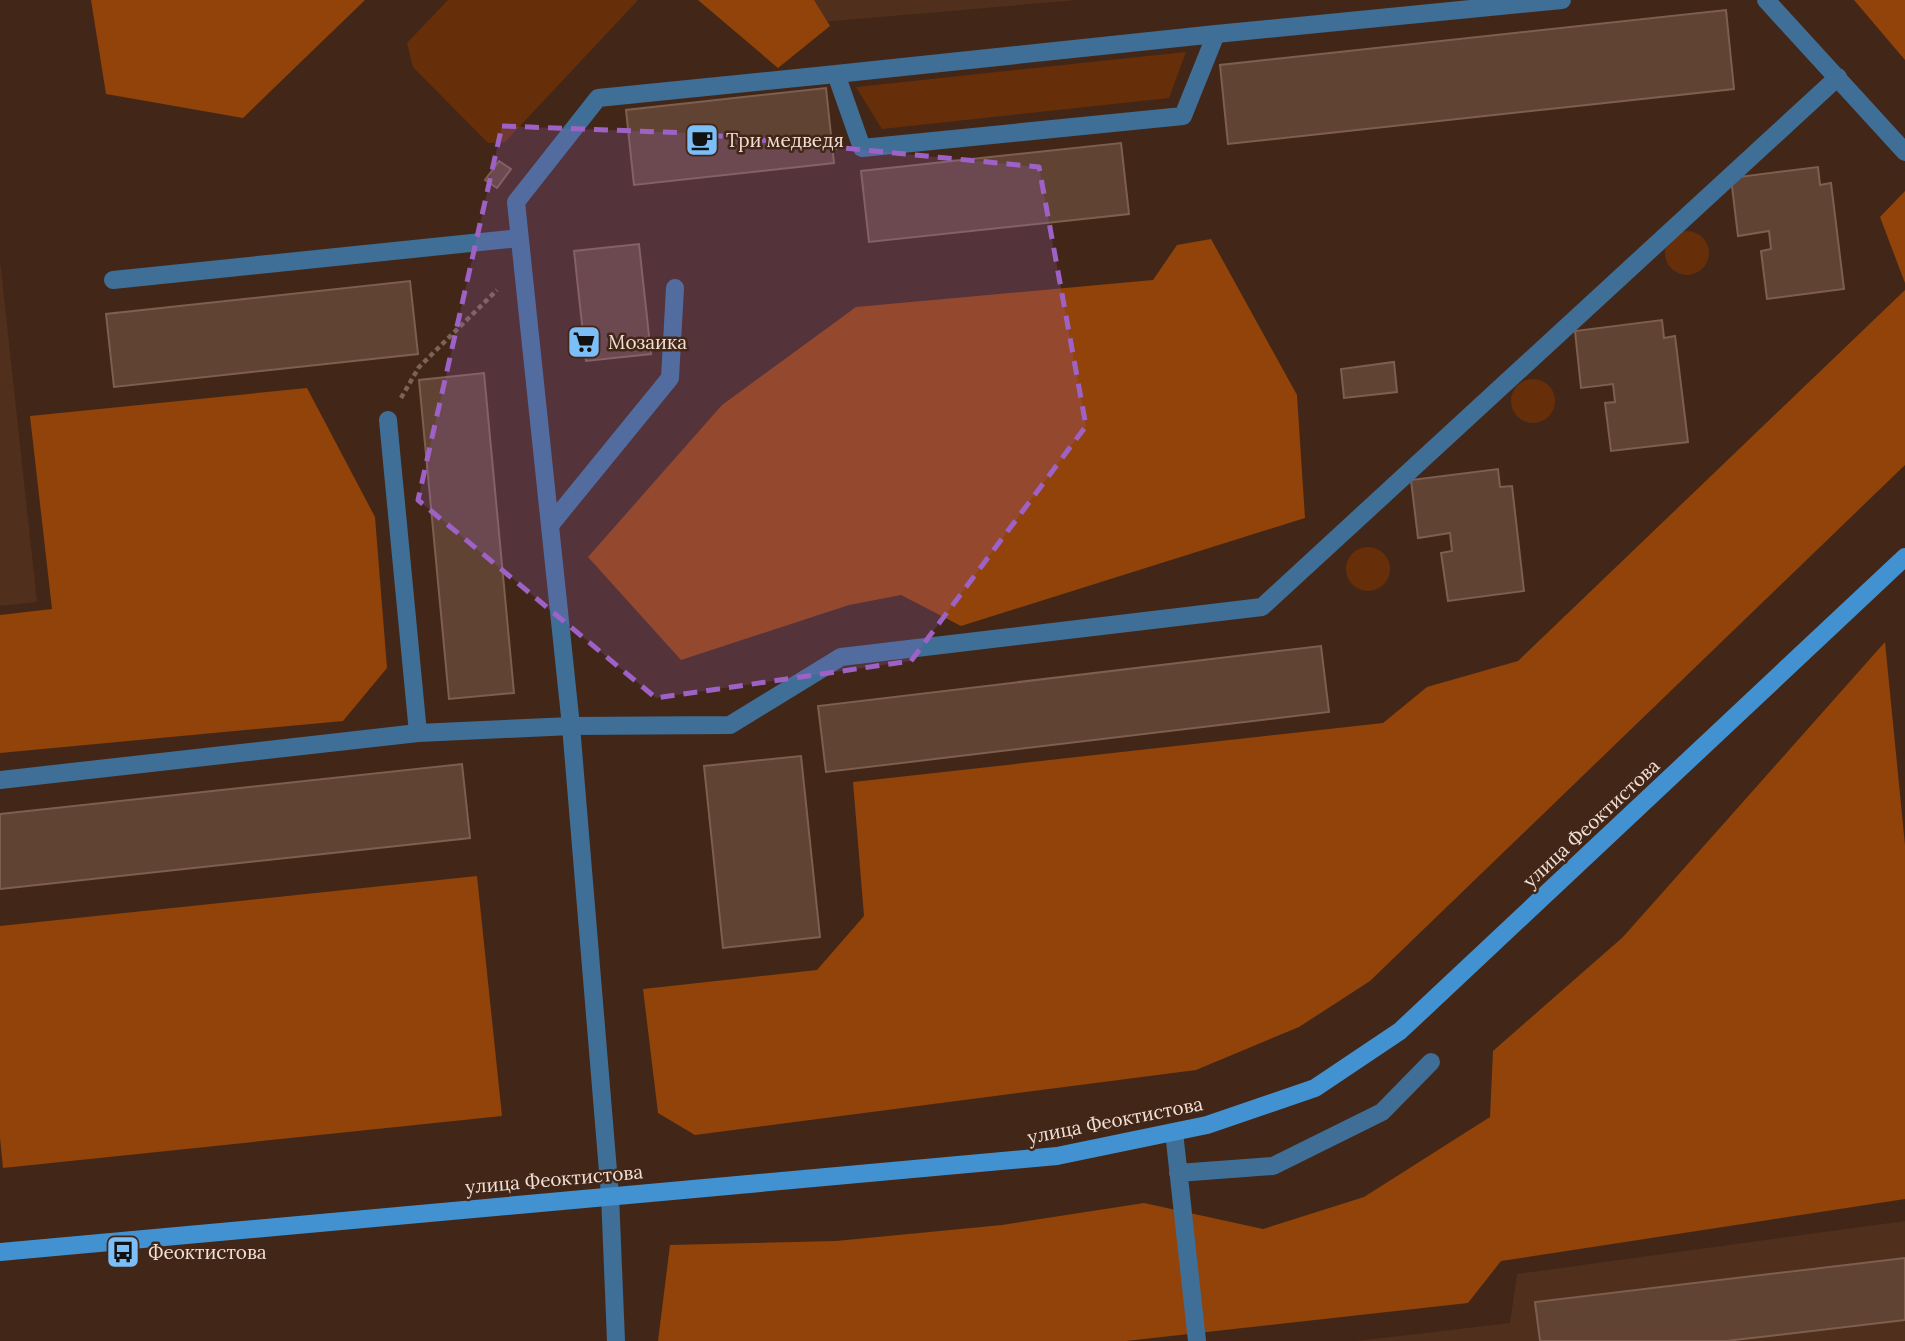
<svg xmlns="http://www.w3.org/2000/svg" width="1905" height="1341" font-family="Lora,serif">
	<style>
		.built { fill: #502f1c }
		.green { fill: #662f0a }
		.forest { fill: #914309 }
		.building { fill: #604333; stroke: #7e5f4f; stroke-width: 2 }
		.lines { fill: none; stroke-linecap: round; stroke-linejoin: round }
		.path { stroke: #7b6355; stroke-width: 4.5; stroke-dasharray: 5 3.5; stroke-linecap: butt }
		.lane { stroke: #3f6f97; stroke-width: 18 }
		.secondary { stroke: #4292d2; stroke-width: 18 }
		.marked { fill: #9e62c6; fill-opacity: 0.2; stroke: #9e62c6; stroke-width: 5; stroke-dasharray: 14 9; stroke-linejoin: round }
		.labels { text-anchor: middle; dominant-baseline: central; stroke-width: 5; stroke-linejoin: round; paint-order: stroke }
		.poi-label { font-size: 19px; fill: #f1dfd5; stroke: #422718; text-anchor: start }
		.street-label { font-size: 19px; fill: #f1dfd5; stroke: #422718 }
	</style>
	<rect width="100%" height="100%" fill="#422718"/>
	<!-- built -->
	<path class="built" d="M722,0H1078L751,28Z
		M0,260L37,602L0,606Z
		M1905,1221V1341H1357L1510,1323L1517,1274Z"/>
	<!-- green -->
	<path class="green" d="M448,0H638L505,142L488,143L413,67L407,43Z
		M1186,52L1169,98L882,129L856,87Z
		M1665 253a22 22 0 1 1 44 0a22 22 0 1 1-44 0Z
		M1511 401a22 22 0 1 1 44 0a22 22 0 1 1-44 0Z
		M1346 569a22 22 0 1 1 44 0a22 22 0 1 1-44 0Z"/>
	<!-- forest -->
	<path class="forest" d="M91,0H365L243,118L106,94Z
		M698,0H814L830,26L778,68Z
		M1854,0H1905V60Z
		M1905,191V283L1880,217Z
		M1211,239L1297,395L1305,518L961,626L901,595L849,605L681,660L588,557L722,405L856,307L1153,280L1177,245Z
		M1905,290V465L1370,981L1299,1027L1196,1070L695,1135L658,1113L643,989L817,970L864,916L853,782L1383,723L1427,687L1518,661Z
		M307,388L375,517L387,668L343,721L0,753V615L52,609L30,416Z
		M1885,642L1905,845V1199L1501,1261L1468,1303L1126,1341H658L670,1245L836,1241L1002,1225L1144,1203L1263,1229L1364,1197L1490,1117L1493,1051L1623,937Z
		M477,876L502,1116L3,1168L0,1138V926Z"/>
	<!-- building -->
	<path class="building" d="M1726,10L1734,89L1228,144L1220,65Z
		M826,88L834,163L634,185L626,110Z
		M1121,143L1129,214L869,242L861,171Z
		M499,161L511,169L497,188L485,180Z
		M1818,167L1820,185L1831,183L1844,289L1767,299L1761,251L1771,249L1769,231L1738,236L1731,178Z
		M639,244L651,354L586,361L574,251Z
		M410,281L418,354L114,387L106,314Z
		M1662,320L1664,338L1675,336L1688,442L1611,451L1605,403L1615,402L1613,384L1581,388L1575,331Z
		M1394,362L1397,392L1344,398L1341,369Z
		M484,373L514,693L449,699L419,380Z
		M1498,469L1500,487L1512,486L1524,591L1448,601L1441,553L1452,551L1450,533L1418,538L1411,480Z
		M1321,646L1329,712L826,772L818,706Z
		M801,756L820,937L723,948L704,766Z
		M462,764L470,838L0,889V814Z
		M1905,1258V1320L1726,1341H1540L1535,1302Z"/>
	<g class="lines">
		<!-- path -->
		<path class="path" d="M401,398L419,367L497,290"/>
		<!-- lane -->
		<path class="lane" d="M1766,0L1905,152
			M836,74L1216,34
			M113,280L519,238
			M388,420L418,733
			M551,524L670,378L675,288
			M0,780L418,733L571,726L730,725L841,657L1262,607L1838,77
			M1174,1132L1197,1341
			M1178,1173L1273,1166L1382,1112L1431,1062
			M616,1341L610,1195L571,726L516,202L598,98L836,74L862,148L1183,116L1216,34L1562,0"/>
		<!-- secondary -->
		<path class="secondary" d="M0,1252L1057,1156L1207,1125L1315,1088L1400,1031L1905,557"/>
	</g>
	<!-- marked area -->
	<path class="marked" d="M502,126L689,133L1039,167L1086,426L911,661L656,698L418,500Z"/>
	<!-- icons -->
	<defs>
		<symbol id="cafe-square" viewBox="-11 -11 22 22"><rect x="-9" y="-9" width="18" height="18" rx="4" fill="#7bbef8" stroke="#422718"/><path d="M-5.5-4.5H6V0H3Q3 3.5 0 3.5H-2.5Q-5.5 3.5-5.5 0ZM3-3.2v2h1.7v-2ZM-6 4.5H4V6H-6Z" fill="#111"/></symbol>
		<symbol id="supermarket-square" viewBox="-11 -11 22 22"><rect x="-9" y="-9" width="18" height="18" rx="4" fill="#7bbef8" stroke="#422718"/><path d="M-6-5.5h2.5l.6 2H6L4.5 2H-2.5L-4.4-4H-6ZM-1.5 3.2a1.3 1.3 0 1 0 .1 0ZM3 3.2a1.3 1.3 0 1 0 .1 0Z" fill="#111"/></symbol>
		<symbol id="bus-square" viewBox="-11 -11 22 22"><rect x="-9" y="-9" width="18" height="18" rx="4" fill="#7bbef8" stroke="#422718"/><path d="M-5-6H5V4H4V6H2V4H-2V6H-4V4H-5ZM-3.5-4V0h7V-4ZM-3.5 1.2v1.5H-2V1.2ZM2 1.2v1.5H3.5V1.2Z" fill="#111"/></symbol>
	</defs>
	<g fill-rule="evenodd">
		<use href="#cafe-square" x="683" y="121" width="38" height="38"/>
		<use href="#supermarket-square" x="565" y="323" width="38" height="38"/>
		<use href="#bus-square" x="104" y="1233" width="38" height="38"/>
	</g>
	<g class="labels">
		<!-- poi labels -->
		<g class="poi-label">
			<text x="726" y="140">Три медведя</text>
			<text x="608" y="342">Мозаика</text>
			<text x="148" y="1252">Феоктистова</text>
		</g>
		<!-- street labels -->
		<g class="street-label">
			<text transform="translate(1591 823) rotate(-43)">улица Феоктистова</text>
			<text transform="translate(1115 1120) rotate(-11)">улица Феоктистова</text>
			<text transform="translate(554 1179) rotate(-5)">улица Феоктистова</text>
		</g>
	</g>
</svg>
